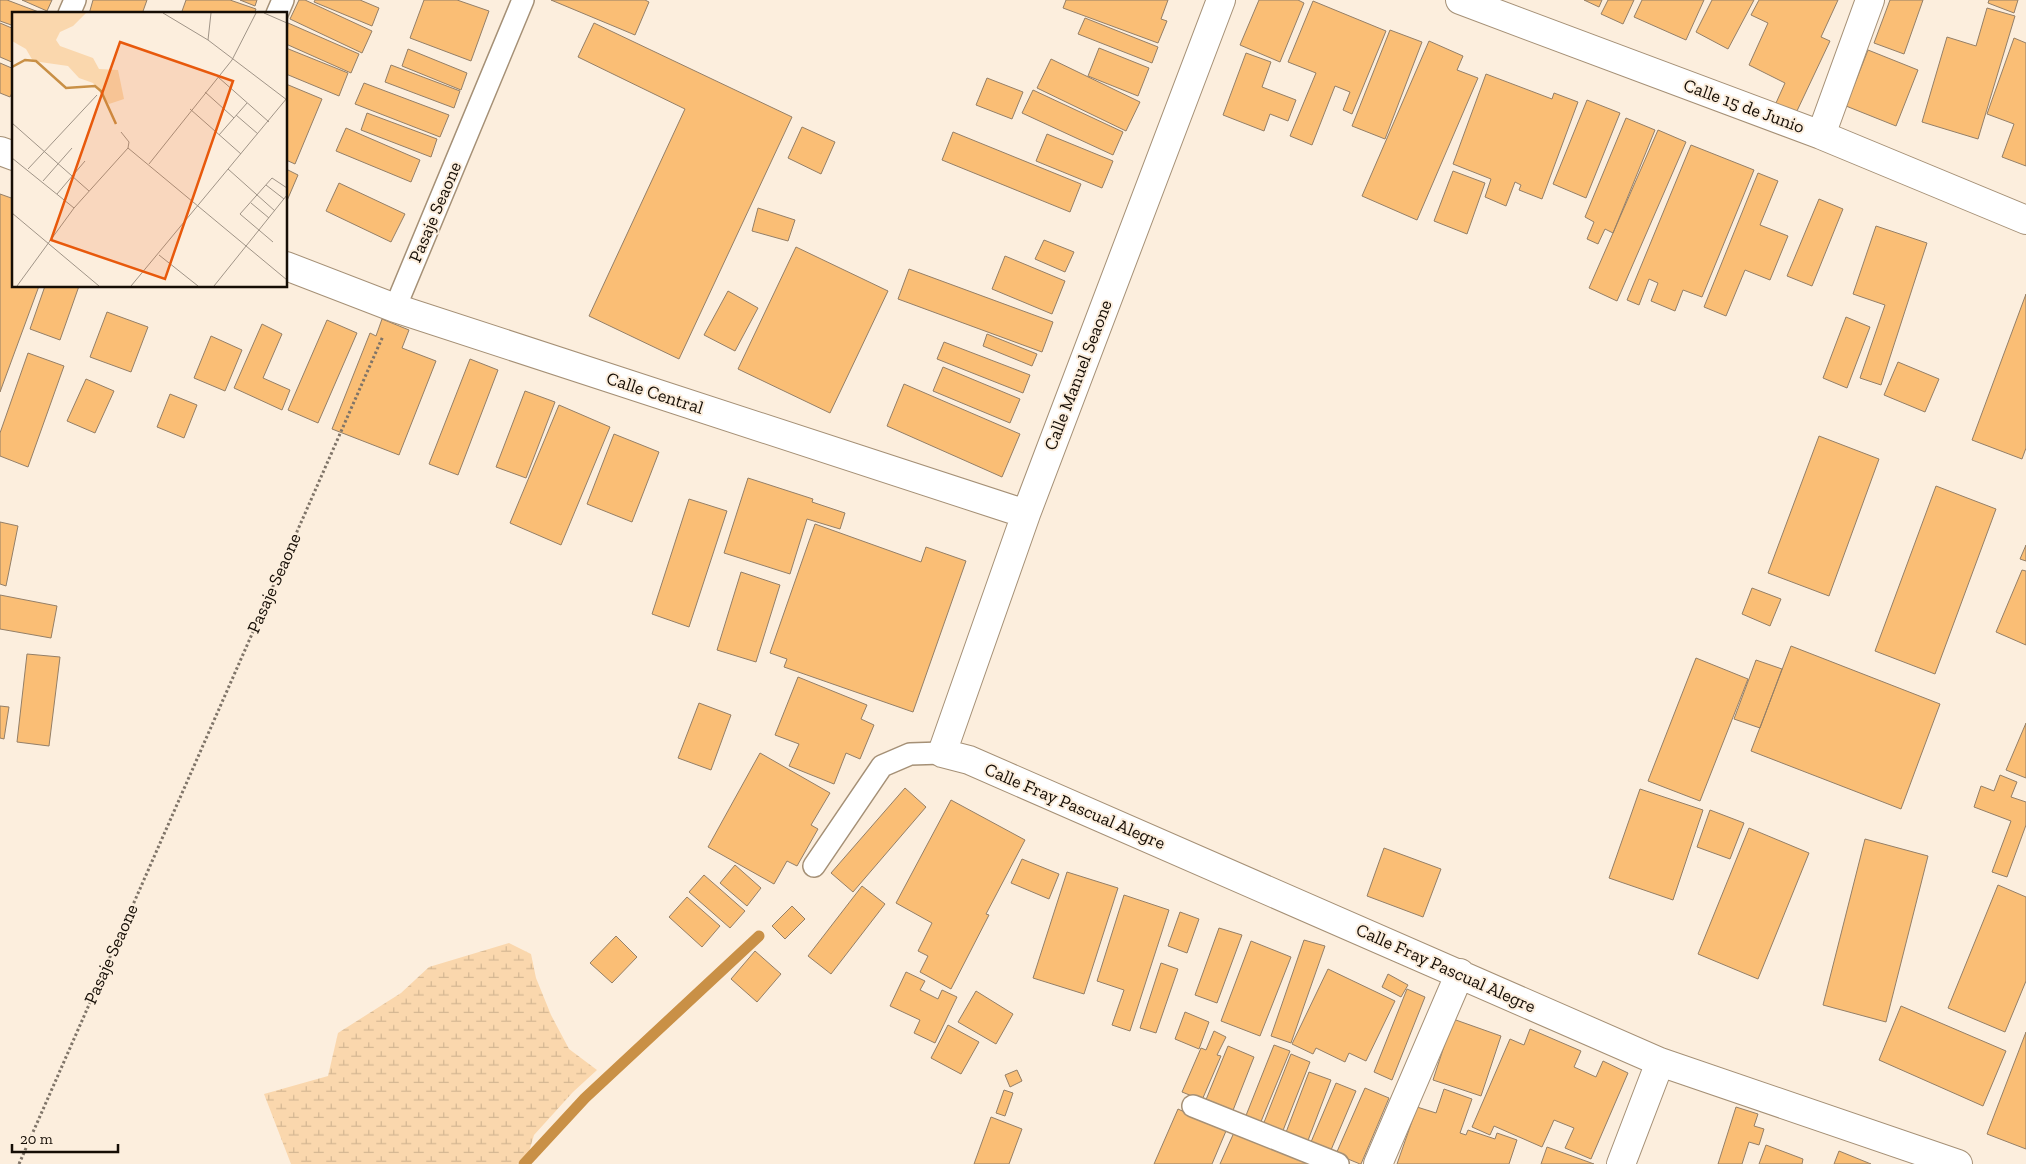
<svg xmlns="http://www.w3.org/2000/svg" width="2026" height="1164" font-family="'Zilla Slab',serif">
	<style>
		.wetland { fill: url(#wetland-marsh) }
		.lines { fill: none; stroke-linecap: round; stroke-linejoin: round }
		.stream { stroke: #c99046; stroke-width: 11 }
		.building { fill: #fabe75; stroke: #947f67 }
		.lane-casing { stroke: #a59076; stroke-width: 24 }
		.street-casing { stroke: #a59076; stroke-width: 30 }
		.path { stroke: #7f7468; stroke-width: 3; stroke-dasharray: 2.5 2.5; stroke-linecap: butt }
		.lane { stroke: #fff; stroke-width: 21 }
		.street { stroke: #fff; stroke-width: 28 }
		.labels { text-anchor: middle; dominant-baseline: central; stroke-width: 4; stroke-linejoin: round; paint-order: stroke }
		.street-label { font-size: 18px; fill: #150d05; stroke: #fceedd }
		.inset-river { fill: none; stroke: #c99046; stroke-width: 2.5 }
		.inset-road { fill: none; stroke: #a09487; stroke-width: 1 }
		.view { fill: #e8590c; fill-opacity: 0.15; stroke: #e8590c; stroke-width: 2.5 }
		.inset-edge { fill: none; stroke: #150d05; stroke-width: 2.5 }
	</style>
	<defs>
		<pattern id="wetland-marsh" width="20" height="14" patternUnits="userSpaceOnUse" patternTransform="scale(1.25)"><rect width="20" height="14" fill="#fad7ad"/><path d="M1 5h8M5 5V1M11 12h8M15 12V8" fill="none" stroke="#d5b793"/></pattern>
	</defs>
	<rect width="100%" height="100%" fill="#fceedd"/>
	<!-- wetland -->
	<path class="wetland" d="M509,943L531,954L536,978L551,1015L569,1049L597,1070L573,1092L534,1135L528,1155L517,1164H291L264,1094L328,1076L338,1033L401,993L429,967Z"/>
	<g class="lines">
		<!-- stream -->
		<path class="stream" d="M524,1164L585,1098L759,936"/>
	</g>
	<!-- building -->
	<path class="building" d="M0,0H7L44,14H14V26L0,21Z
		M22,0H52L47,11Z
		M93,0H147L142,14H89Z
		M186,0H230L256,9L254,14H181Z
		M240,0H257L255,6Z
		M299,0H305L372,31L362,53L290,19Z
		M315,0H360L379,8L372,26L314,2Z
		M424,0H457L489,11L471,61L410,38Z
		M551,0H645L649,2L635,35Z
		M1066,0H1168L1161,19L1167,21L1158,43L1063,8Z
		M1259,0H1298L1304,3L1280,62L1240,45Z
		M1584,0H1602L1599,7Z
		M1608,0H1634L1623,24L1601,14Z
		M1642,0H1704L1686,40L1634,17Z
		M1712,0H1754L1728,49L1696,32Z
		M1759,0H1838L1821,37L1830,41L1796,113L1776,103L1785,83L1749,65L1768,23L1751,15Z
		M1890,0H1923L1904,54L1874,43Z
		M1989,0H2018L2014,13L1988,3Z
		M1313,1L1386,31L1352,114L1343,110L1350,92L1335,86L1312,145L1290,136L1316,73L1288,62Z
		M1987,8L2015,16L1978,139L1922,122L1947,37L1976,46Z
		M1085,18L1158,47L1152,63L1078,34Z
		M0,23L14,29V63L0,57Z
		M288,23L359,54L351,73L286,44Z
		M594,23L792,117L679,359L589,316L685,109L578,57Z
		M1390,30L1422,42L1385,139L1352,126Z
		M2014,38L2026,43V166L2002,157L2014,124L1987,114Z
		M1429,41L1463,56L1457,70L1478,78L1417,220L1362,196Z
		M286,48L348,73L339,96L286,74Z
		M1099,48L1149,68L1138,96L1088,76Z
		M408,49L467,73L461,90L402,66Z
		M1868,50L1918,70L1896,126L1846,106Z
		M1246,53L1271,62L1262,87L1296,100L1288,121L1270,114L1264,131L1223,115Z
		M1051,59L1140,102L1126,131L1037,88Z
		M0,63L14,69V89L10,97L0,93Z
		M391,65L460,91L454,108L385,82Z
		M1486,74L1552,99L1554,93L1578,102L1542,199L1519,190L1521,185L1515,182L1506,206L1485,197L1491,179L1453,164Z
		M987,78L1023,92L1012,119L976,105Z
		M364,83L449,115L440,137L355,104Z
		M286,84L322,99L295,164L286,160Z
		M1033,90L1123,132L1113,155L1022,113Z
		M1587,100L1620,113L1586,198L1553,184Z
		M367,113L437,139L431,157L361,130Z
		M1626,118L1655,130L1613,233L1605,229L1598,244L1587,239L1594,222L1585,217Z
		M802,127L835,142L821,174L788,158Z
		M346,128L420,160L411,182L336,151Z
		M1658,130L1686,142L1617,301L1589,288Z
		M953,132L1081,184L1070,212L942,160Z
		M1047,134L1113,161L1102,188L1036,161Z
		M1691,145L1754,170L1702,297L1683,290L1675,311L1651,301L1658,283L1649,279L1639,305L1627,300Z
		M286,169L298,175L286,203Z
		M1453,171L1485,183L1467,234L1434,221Z
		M1758,173L1778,181L1760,225L1788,236L1770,280L1745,270L1726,316L1704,307Z
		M339,183L405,214L391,242L326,211Z
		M0,194L14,199V286H39L0,392Z
		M1819,199L1843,209L1812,286L1787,276Z
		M758,208L795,220L788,241L752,231Z
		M1876,226L1927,243L1881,385L1860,378L1885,305L1853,294Z
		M1044,240L1074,252L1065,272L1035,259Z
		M796,247L888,291L830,413L738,369Z
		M1005,256L1065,281L1052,314L992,289Z
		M909,269L1053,322L1042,352L898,299Z
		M45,286H79L60,340L30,329Z
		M728,291L758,308L735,351L704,335Z
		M2026,294V448L2022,459L1972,440Z
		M107,312L148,327L131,372L90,357Z
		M1846,317L1870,327L1847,388L1823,378Z
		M382,319L409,330L402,348L436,361L399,455L332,429L370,333L376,336Z
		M327,320L357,333L318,423L288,410Z
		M262,324L282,334L263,378L290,390L282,410L234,388Z
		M987,334L1037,354L1032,366L983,346Z
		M211,336L242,350L225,391L194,378Z
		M944,342L1030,375L1023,393L937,359Z
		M28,353L64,366L28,467L0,456V433Z
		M470,359L498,370L458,475L429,464Z
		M1898,362L1939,379L1925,412L1884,395Z
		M943,367L1020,399L1010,423L933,391Z
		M86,379L114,391L95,433L67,421Z
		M904,384L1020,434L1002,477L887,426Z
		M525,391L555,402L526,478L496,467Z
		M170,394L197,405L184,438L157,427Z
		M559,405L610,427L561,545L510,523Z
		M614,434L659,452L632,522L587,504Z
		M1819,436L1879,459L1829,596L1768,573Z
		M748,478L813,499L812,502L845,513L840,529L807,519L790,574L724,553Z
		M1936,486L1996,509L1935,674L1875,651Z
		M689,499L727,511L689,627L652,614Z
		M0,522L18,526L6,586L0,584Z
		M815,524L921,562L926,547L966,561L913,712L784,667L787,659L770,653Z
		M2026,545V561L2020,559Z
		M2022,570L2026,571V645L1996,632Z
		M741,572L780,585L756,662L717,650Z
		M1752,588L1781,599L1770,626L1742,614Z
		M0,595L57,606L51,638L0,629Z
		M1791,646L1940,704L1901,809L1751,751Z
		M27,654L60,657L49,746L17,742Z
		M1696,658L1748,679L1700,801L1648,781Z
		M1756,660L1782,669L1760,728L1734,719Z
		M798,677L867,705L861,719L874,725L860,759L846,753L834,784L789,766L799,744L775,735Z
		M699,703L731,715L711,770L678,758Z
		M0,706L9,707L4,739L0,738Z
		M2026,723V778L2006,770Z
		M760,753L830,793L811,825L818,829L797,866L787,861L774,884L708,847Z
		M2000,775L2017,782L2011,797L2026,802V825L2007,877L1992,872L2011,821L1974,807L1981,786L1994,791Z
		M905,788L926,807L853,892L831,873Z
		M1640,789L1703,810L1673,900L1609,878Z
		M951,800L1025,840L986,914L989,915L951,989L920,972L928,956L918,951L932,923L896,903Z
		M1710,810L1744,823L1730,859L1697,847Z
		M1749,828L1809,853L1758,979L1698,954Z
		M1865,839L1928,856L1886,1022L1823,1005Z
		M1384,848L1441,869L1423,917L1367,896Z
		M1022,859L1059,874L1049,899L1011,883Z
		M735,865L761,888L747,906L720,883Z
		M1067,872L1118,888L1084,994L1033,978Z
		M704,875L745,911L730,928L689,892Z
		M1998,885L2026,897V981L2005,1032L1948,1008Z
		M862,886L885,904L831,974L808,956Z
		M1124,895L1169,910L1130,1031L1112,1025L1124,990L1097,981Z
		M687,897L720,926L702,947L669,917Z
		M792,906L805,919L785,939L772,926Z
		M1180,912L1199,919L1187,953L1168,946Z
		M1219,928L1242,935L1217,1003L1195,995Z
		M616,936L637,957L612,983L590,963Z
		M1304,940L1325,946L1291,1043L1271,1036Z
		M1251,941L1291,957L1260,1036L1221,1021Z
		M755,951L781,974L757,1002L731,979Z
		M1161,963L1178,969L1156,1033L1140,1028Z
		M1328,969L1395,1001L1366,1061L1349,1053L1345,1062L1316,1048L1313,1054L1292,1044Z
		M906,972L925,981L920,990L938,999L942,990L957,997L935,1043L914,1033L920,1020L890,1006Z
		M1388,974L1408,985L1401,997L1382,987Z
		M1407,989L1425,997L1392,1080L1374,1072Z
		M976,991L1013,1014L996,1044L958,1022Z
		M1901,1006L2006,1051L1983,1106L1879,1060Z
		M1185,1012L1209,1022L1199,1049L1175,1039Z
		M1453,1019L1501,1036L1481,1096L1433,1080Z
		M948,1025L979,1042L961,1074L931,1058Z
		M1530,1029L1581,1051L1574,1067L1596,1077L1603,1061L1628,1073L1591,1159L1565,1148L1574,1128L1554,1120L1542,1147L1494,1126L1490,1135L1472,1127L1510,1039L1524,1045Z
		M1214,1031L1226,1037L1217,1055L1221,1056L1202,1100L1182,1092L1201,1048L1206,1050Z
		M2026,1032V1149L1987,1134Z
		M1274,1045L1290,1051L1260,1124L1245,1118Z
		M1228,1046L1254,1057L1230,1118L1203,1107Z
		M1291,1054L1310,1062L1282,1133L1263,1125Z
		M1017,1070L1022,1081L1010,1087L1005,1075Z
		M1309,1072L1331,1080L1307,1143L1285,1135Z
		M1336,1083L1356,1091L1331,1150L1311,1142Z
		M1365,1088L1389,1098L1361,1164H1360L1336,1154Z
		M1444,1089L1472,1099L1460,1133L1466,1135L1468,1130L1495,1139L1497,1133L1517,1140L1509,1164H1397L1417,1107L1436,1113Z
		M1004,1090L1013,1093L1005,1116L996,1113Z
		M1736,1107L1758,1114L1754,1126L1764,1129L1759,1145L1749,1142L1742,1164H1718Z
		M1178,1109L1226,1131L1212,1164H1154Z
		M991,1117L1022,1129L1009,1164H974Z
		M1236,1128L1314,1164H1220Z
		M1766,1145L1803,1159L1802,1164H1759Z
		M1547,1147L1594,1164H1541Z
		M1839,1151L1871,1164H1834Z"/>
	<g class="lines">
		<defs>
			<path id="lane" d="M69,14L75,0
				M277,14L283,0
				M395,308L523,0
				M814,866L882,766L910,754L942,753
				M1193,1106L1338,1164"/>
			<path id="street" d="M1221,0L1026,514L942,753L969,760L1660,1062L1958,1164
				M1460,0L1821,135L2026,220
				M1821,135L1870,0
				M0,151L14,156
				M286,266L395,308L1026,514
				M1378,1164L1460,973
				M1621,1164L1660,1062"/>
		</defs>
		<!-- lane casing -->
		<use href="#lane" class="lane-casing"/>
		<!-- street casing -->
		<use href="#street" class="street-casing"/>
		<!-- path -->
		<path class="path" d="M19,1164L383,336"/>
		<!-- lane -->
		<use href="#lane" class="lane"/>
		<!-- street -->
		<use href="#street" class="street"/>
	</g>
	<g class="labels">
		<!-- street labels -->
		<g class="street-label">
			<text transform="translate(1744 106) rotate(20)">Calle 15 de Junio</text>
			<text transform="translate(435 212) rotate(-67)">Pasaje Seaone</text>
			<text transform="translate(1078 375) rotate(-69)">Calle Manuel Seaone</text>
			<text transform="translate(655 393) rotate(18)">Calle Central</text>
			<text transform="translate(274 583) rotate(-66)">Pasaje Seaone</text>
			<text transform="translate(1075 806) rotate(23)">Calle Fray Pascual Alegre</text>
			<text transform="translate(111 954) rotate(-66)">Pasaje Seaone</text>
			<text transform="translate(1446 968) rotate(24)">Calle Fray Pascual Alegre</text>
		</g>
	</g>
	<!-- overview -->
	<g transform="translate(12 12)">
		<rect width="275" height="275" fill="#fceedd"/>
		<path d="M0,1H74L61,14L48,20L44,28L48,34L81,46L87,57L106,58L112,87L97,92L81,71L67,66L56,54L21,49L14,37L0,29Z" fill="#fad7ad"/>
		<path class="inset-river" d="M0,55L13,48L24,49L54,76L83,74L89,79L104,112"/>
		<path class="inset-road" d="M151,1L196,28L275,88M252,1L275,11M196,28L199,1M206,65L257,110M193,80L222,106M178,97L229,142M224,103L246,122M0,111L77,179M109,120L117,130L116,136M207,123L235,91M116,136L275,268M0,146L62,196M137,152L220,48L244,1M16,157L85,83M216,157L263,199M31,169L60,136M254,173L272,187M45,182L73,149M239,191L257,206M0,201L87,274M261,230L228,202L260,166L275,176M147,243L186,274M5,274L62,196L116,136M119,274L275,86M202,274L275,183"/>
		<path class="view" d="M108,30L221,69L153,267L39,228Z"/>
		<rect width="275" height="275" class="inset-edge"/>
	</g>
	<!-- scale -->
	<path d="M12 1144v8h106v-8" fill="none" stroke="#150d05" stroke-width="2.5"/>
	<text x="20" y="1144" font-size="15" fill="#150d05" stroke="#fceedd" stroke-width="4" paint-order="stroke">20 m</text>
</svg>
